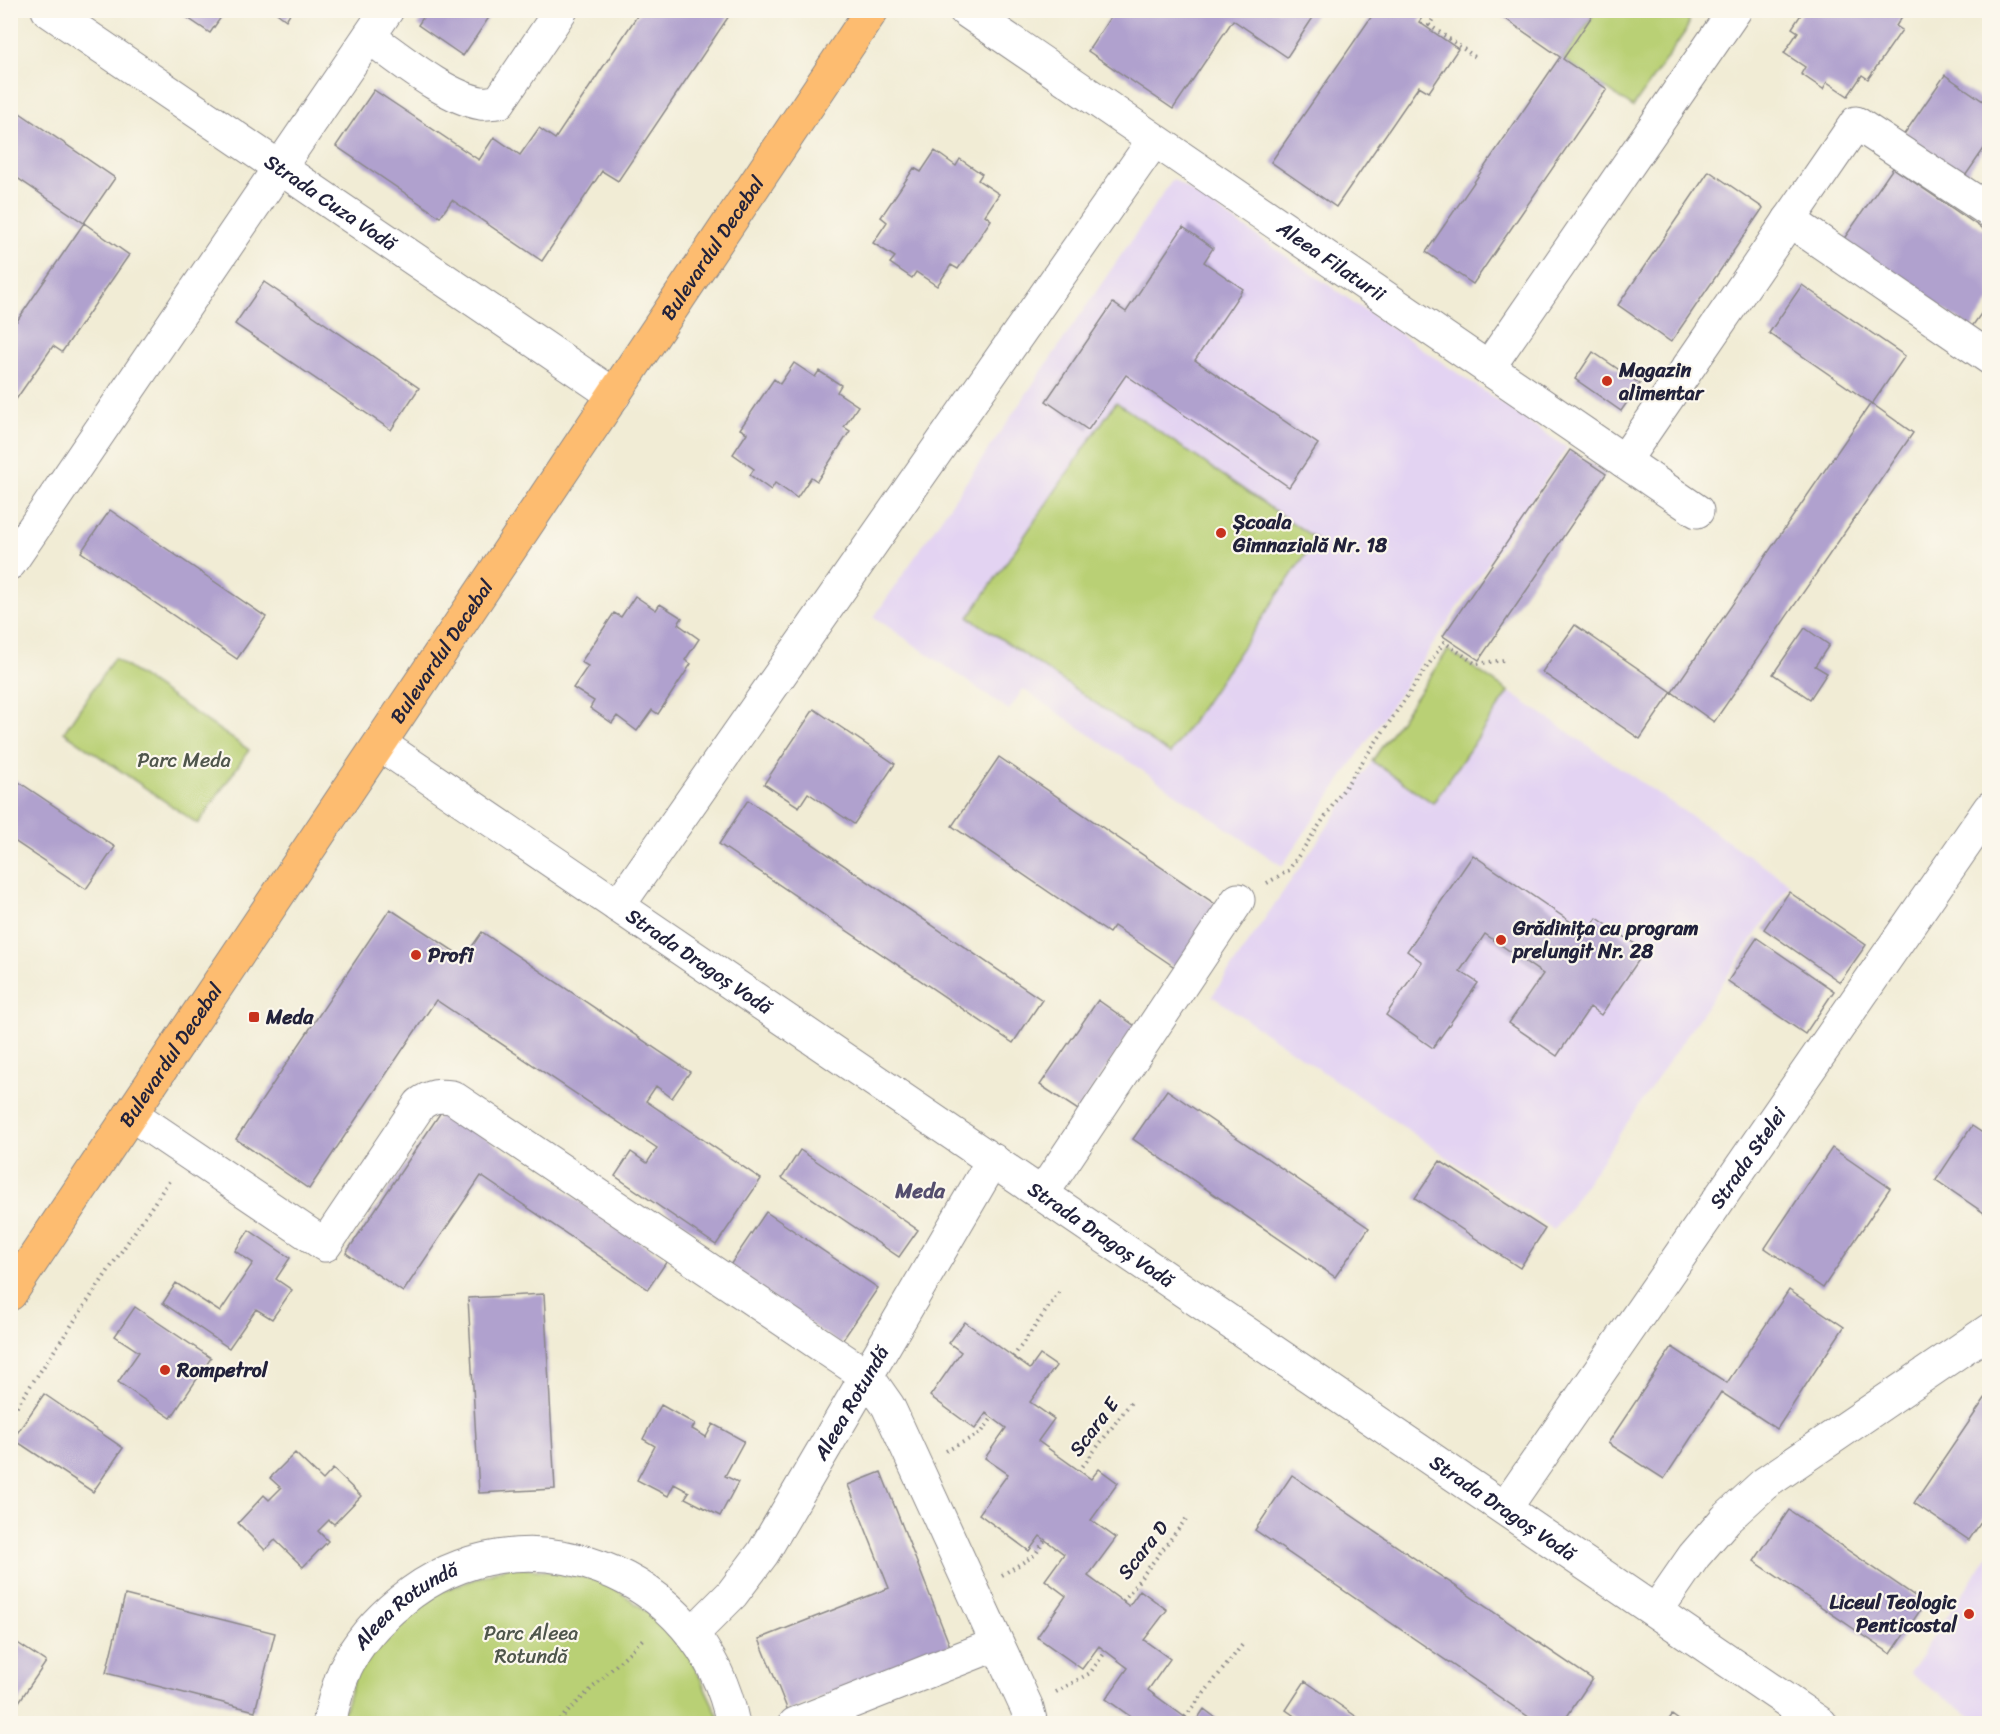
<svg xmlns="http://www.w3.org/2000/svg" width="2000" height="1734" font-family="Sriracha,sans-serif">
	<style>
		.built { fill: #e3d3f2 }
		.green { fill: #b9d074; stroke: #6e7958; stroke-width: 1.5 }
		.building { fill: #b0a1ce }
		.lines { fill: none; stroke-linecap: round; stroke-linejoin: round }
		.minor-casing { stroke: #8a8788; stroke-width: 35 }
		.major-casing { stroke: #8a8788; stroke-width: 35 }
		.path { stroke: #8a8788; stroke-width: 4; stroke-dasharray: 1.5 4.5; stroke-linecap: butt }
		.minor { stroke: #fff; stroke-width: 33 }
		.major { stroke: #fdbc70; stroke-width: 33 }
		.poi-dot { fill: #c8321e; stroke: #fbf7ec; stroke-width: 2 }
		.labels { text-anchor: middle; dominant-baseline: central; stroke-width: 4.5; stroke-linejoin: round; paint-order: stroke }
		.street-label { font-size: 20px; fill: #22223b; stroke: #fbf7ec }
		.poi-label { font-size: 20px; font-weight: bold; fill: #22223b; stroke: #fbf7ec; text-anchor: start }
		.park-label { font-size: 20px; fill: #4f564c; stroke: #fbf7ec }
		.neighbourhood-label { font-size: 21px; font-weight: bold; fill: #544e6e; stroke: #fbf7ec }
	</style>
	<rect width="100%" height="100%" fill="#fbf7ec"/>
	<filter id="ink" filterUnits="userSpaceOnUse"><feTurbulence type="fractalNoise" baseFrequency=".0167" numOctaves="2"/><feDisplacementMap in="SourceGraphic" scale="12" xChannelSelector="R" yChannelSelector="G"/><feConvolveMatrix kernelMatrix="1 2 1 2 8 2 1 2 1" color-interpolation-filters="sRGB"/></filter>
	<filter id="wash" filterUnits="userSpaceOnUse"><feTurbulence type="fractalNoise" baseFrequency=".008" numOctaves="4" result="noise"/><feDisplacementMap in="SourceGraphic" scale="24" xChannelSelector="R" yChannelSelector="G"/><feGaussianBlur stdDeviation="1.35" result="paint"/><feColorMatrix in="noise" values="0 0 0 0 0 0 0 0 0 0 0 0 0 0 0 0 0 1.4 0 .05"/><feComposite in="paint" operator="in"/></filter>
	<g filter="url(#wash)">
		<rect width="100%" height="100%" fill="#f1ecd5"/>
		<!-- built -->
		<path class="built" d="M1173,179L1567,448L1282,866L1023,689L1009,710L874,617Z
			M1448,650L1790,884L1554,1230L1212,996Z
			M1989,1554L1990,1723L1982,1724L1909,1673Z"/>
		<!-- green -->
		<path class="green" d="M1688,10L1689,23L1685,32L1633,107L1563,59L1596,11Z
			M1116,402L1316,539L1170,754L969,617Z
			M1448,650L1509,692L1433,803L1372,761Z
			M114,658L249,750L198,824L64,732Z
			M510,1566L604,1580L681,1637L722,1724H340L357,1670L420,1599Z"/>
		<g id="blocks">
			<!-- building -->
			<path class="building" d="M176,10H226L210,33Z
				M273,10H292L286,20Z
				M428,10H494L463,56L418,25Z
				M641,10H733L618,181L602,171L542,261L452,200L440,217L336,146L374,90L479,160L494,137L520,155L539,128L555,139Z
				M1115,10H1318L1287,57L1233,20L1173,109L1088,51Z
				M1376,10H1427L1419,22L1458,49L1429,92L1419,86L1336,207L1271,162Z
				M1493,10H1585L1592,16L1563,59L1607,89L1473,284L1426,252L1560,57Z
				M1804,10H1906L1896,26L1902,30L1868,79L1862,75L1848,96L1827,82L1823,89L1801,74L1805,67L1784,53L1798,32L1792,28Z
				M1945,75L1990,106V140L1961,182L1900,140Z
				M17,111L115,178L84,223L10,173V120Z
				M935,151L956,166L960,159L982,174L978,180L999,194L985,215L991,220L958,269L951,265L937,286L916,272L912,278L890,263L895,257L873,243L887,222L881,217L914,168L921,172Z
				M1893,168L1990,234V301L1971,328L1843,240Z
				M1709,171L1763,208L1671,342L1618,305Z
				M84,223L129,255L62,352L53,346L10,408V317L17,321Z
				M1183,227L1213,248L1204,262L1243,289L1195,360L1318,444L1289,487L1126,375L1088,430L1046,401L1113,303L1126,312Z
				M264,282L419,388L391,430L235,324Z
				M1802,285L1905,356L1872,404L1769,333Z
				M1593,352L1640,384L1621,411L1575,379Z
				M794,363L815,377L819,371L841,385L837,392L858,406L844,427L850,431L817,481L811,477L797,498L775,483L771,490L750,475L754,469L733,454L747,433L740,429L774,379L780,384Z
				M1871,403L1913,433L1714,722L1672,692Z
				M1570,450L1606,474L1479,660L1443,636Z
				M110,510L266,617L237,659L81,552Z
				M635,596L656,610L660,604L682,618L678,624L699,639L685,660L691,664L658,714L652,710L637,731L617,716L612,723L590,708L594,701L573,688L588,666L581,662L614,613L621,617Z
				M1575,625L1672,692L1640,739L1542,672Z
				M1805,628L1829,645L1815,666L1827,673L1810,699L1773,674Z
				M814,709L895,764L854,824L808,793L799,807L764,784Z
				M999,757L1218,906L1176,968L1114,926L1109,933L952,826Z
				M10,776L115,847L86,889L10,838Z
				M748,800L1042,1000L1013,1043L719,844Z
				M1473,855L1587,933L1597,918L1645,951L1601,1015L1590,1007L1557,1056L1509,1023L1543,974L1485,934L1460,971L1478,983L1433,1048L1386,1015L1422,962L1407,951Z
				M1789,892L1866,945L1840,982L1764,929Z
				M390,909L464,958L482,932L690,1072L672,1098L656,1086L646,1101L761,1179L716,1245L615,1176L631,1152L647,1163L657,1148L436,1000L309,1189L236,1139Z
				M1757,938L1834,991L1805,1034L1728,981Z
				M1098,1000L1135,1026L1078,1110L1040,1085Z
				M1167,1090L1369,1228L1335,1277L1133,1139Z
				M443,1109L667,1261L648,1289L481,1176L403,1292L346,1253Z
				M1972,1126L1990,1138V1217L1936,1180Z
				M1832,1148L1890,1188L1823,1288L1765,1248Z
				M800,1150L918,1230L899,1257L782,1178Z
				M1440,1161L1545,1229L1520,1268L1415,1198Z
				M766,1212L878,1288L840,1344L728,1268Z
				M249,1230L290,1258L276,1279L292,1290L272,1319L256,1309L229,1348L163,1303L176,1283L220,1312L253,1263L235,1251Z
				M1789,1290L1844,1327L1777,1429L1721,1392L1664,1479L1608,1443L1672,1347L1727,1383Z
				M544,1294L555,1489L479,1493L468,1298Z
				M135,1307L211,1358L171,1418L118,1382L139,1352L115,1336Z
				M965,1322L1030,1369L1040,1355L1056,1366L1030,1402L1054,1419L1038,1441L1091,1479L1099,1469L1118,1483L1091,1520L1116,1538L1088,1576L1129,1606L1140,1590L1167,1610L1144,1640L1170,1659L1148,1690L1194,1724H1126L1131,1717L1106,1699L1128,1668L1099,1646L1082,1669L1037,1637L1066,1596L1045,1580L1064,1554L1040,1536L1029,1551L979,1514L1008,1474L985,1458L1006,1428L986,1413L975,1429L930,1396L961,1352L949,1343Z
				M1990,1391V1509L1969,1540L1914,1503Z
				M44,1394L123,1448L93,1492L13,1439Z
				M661,1405L695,1424L692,1429L706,1437L713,1424L744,1441L725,1476L738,1482L720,1516L685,1498L689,1492L674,1484L668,1496L637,1480L655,1446L643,1439Z
				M295,1453L323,1480L333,1469L361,1496L334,1524L329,1520L318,1531L328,1541L303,1567L275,1540L265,1550L238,1523L264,1495L269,1500L281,1488L270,1478Z
				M881,1472L950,1646L788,1711L759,1639L889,1588L848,1485Z
				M1292,1475L1592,1679L1562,1724H1539L1255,1530Z
				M1789,1510L1925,1603L1891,1654L1754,1561Z
				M125,1595L275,1633L255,1711L106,1673Z
				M10,1638L46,1662L10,1715Z
				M1305,1681L1367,1724H1306L1286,1710Z
				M1204,1709L1224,1724H1194Z
				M1672,1715L1684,1724H1666Z"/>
		</g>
	</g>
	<g filter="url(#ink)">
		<use href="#blocks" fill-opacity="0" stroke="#8a8788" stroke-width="1.5"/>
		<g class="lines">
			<defs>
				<g id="minor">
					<path id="s1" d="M48,10L614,395"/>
					<path id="s2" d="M965,10L1697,511"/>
					<path d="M369,37C399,58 445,97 481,103C486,104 493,102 499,102L561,10"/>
					<path d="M1789,220L1990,358"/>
					<path d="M1488,368L1735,10"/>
					<path d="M1624,461L1856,123L1990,211"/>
					<path d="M10,563L387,10"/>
					<path id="s3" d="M380,744L1821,1724"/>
					<path d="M618,906L1154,140"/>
					<path d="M131,1114L325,1245L420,1104C431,1096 439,1095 452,1097L867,1376L888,1406L1027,1708L1031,1724"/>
					<path d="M1042,1194L1238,900"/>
					<path id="s4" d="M1505,1508L1990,808"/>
					<path d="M1656,1611L1694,1556L1726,1519L1764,1484L1990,1330"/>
					<path id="s5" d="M692,1634L732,1594L763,1553L993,1160"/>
					<path id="s6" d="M329,1724C333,1704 338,1685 346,1667C358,1642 379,1619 401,1601C522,1501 703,1571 733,1724"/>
					<path d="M795,1724L997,1644"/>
				</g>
				<g id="major">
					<path id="s7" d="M10,1294L872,10"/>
				</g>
			</defs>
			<!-- minor casing -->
			<use href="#minor" class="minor-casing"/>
			<!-- major casing -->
			<use href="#major" class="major-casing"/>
			<!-- path -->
			<path class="path" d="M1439,10L1429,25L1478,59
				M1267,883L1288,871L1444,642L1476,664L1504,660
				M1013,1357L1060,1291
				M10,1416L169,1181
				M946,1451L981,1433L992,1418
				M1079,1471L1132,1401
				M1002,1575L1035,1555L1045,1540
				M1123,1601L1186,1519
				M1056,1692L1090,1673L1106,1651
				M1185,1717L1243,1644
				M555,1724L645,1637"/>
			<!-- minor -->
			<use href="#minor" class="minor"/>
			<!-- major -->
			<use href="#major" class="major"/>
		</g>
	</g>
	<!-- markers -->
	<g class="poi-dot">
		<circle cx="1607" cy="381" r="6"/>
		<circle cx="1221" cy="533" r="6"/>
		<circle cx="1501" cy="940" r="6"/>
		<circle cx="416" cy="955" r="6"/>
		<rect x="248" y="1011" width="12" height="12" rx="3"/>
		<circle cx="165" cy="1370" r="6"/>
		<circle cx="1969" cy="1614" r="6"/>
	</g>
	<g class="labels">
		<!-- street labels -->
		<g class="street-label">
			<text stroke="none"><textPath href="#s1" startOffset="342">Strada Cuza Vodă</textPath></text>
			<text stroke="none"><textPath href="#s7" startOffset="1260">Bulevardul Decebal</textPath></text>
			<text stroke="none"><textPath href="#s2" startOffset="444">Aleea Filaturii</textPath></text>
			<text stroke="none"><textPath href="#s7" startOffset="774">Bulevardul Decebal</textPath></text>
			<text stroke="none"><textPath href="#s3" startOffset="386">Strada Dragoș Vodă</textPath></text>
			<text stroke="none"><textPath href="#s7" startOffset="288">Bulevardul Decebal</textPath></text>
			<text stroke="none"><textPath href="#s4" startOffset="426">Strada Stelei</textPath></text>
			<text stroke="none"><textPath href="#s3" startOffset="872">Strada Dragoș Vodă</textPath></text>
			<text stroke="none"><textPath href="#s5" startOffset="282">Aleea Rotundă</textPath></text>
			<text transform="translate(1094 1427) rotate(-53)">Scara E</text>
			<text stroke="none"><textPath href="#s3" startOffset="1358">Strada Dragoș Vodă</textPath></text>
			<text transform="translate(1143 1550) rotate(-52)">Scara D</text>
			<text stroke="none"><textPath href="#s6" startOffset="147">Aleea Rotundă</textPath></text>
		</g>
		<!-- poi labels -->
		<g class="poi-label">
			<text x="1619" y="370">Magazin<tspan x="1619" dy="23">alimentar</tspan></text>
			<text x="1233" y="522">Școala<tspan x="1233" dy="23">Gimnazială Nr. 18</tspan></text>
			<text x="1513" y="928">Grădinița cu program<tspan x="1513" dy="23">prelungit Nr. 28</tspan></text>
			<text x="428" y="955">Profi</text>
			<text x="266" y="1017">Meda</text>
			<text x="177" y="1370">Rompetrol</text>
			<text x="1957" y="1602" text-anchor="end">Liceul Teologic<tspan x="1957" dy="23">Penticostal</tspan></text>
		</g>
		<!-- park labels -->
		<g class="park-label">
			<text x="184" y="760">Parc Meda</text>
			<text x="531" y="1633">Parc Aleea<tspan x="531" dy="23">Rotundă</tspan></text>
		</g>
		<!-- neighbourhood labels -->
		<g class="neighbourhood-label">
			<text x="920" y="1191">Meda</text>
		</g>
	</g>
	<!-- margin -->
	<rect width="2000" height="1734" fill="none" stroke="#fbf7ec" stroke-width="36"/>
</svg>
